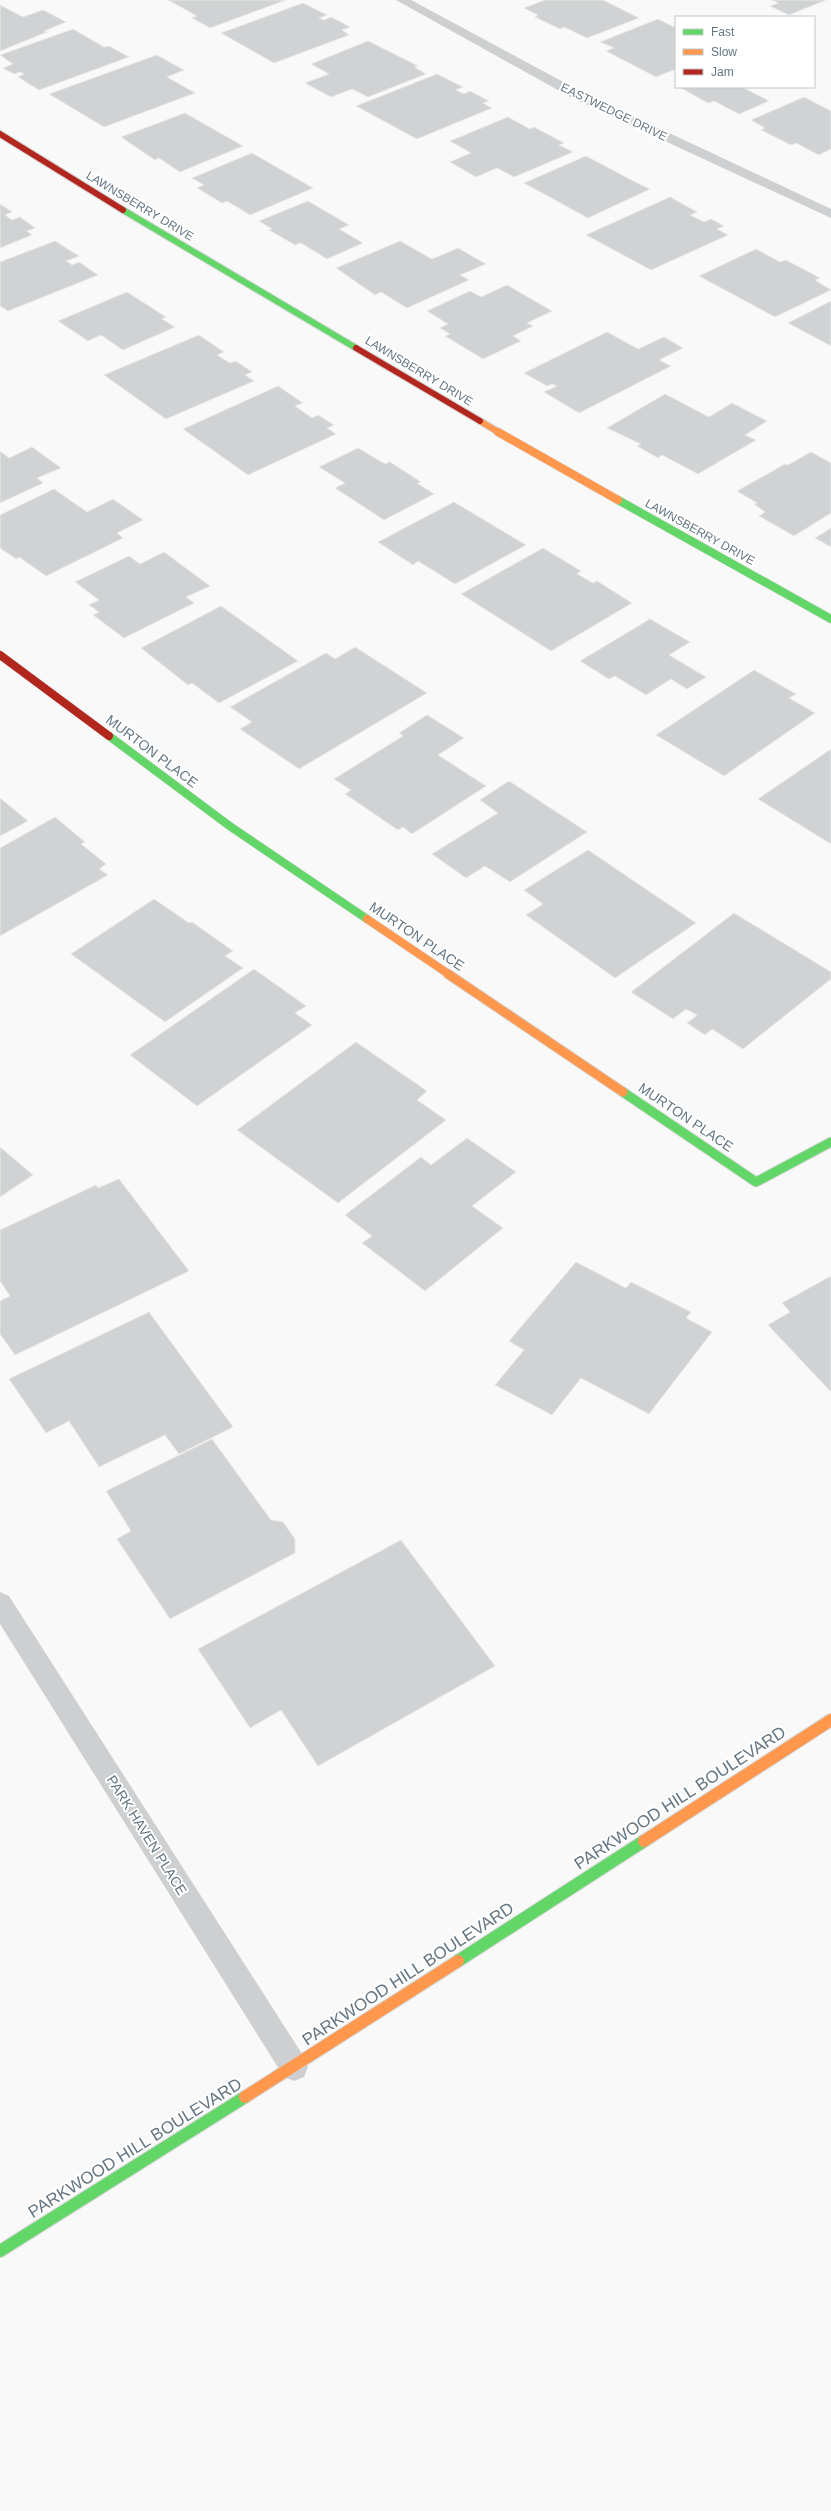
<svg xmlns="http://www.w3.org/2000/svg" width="831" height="2511" font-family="Arial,sans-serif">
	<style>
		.building { fill: #d0d2d3; stroke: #e8e8e8 }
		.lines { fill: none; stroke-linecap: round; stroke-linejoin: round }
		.fast-far3-casing { stroke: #d5d6d7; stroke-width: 8 }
		.fast-far2-casing { stroke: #d5d6d7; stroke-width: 9 }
		.fast-far1-casing { stroke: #d5d6d7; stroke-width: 11 }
		.fast-casing { stroke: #d5d6d7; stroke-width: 14 }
		.slow-far3-casing { stroke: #d5d6d7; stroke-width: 8 }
		.slow-far2-casing { stroke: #d5d6d7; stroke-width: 9 }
		.slow-far1-casing { stroke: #d5d6d7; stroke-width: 11 }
		.slow-casing { stroke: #d5d6d7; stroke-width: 14 }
		.jam-far1-casing { stroke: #d5d6d7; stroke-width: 8 }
		.jam-casing { stroke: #d5d6d7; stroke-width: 9 }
		.street { fill: #cecfd0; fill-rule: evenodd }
		.fast-far3 { stroke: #63d668; stroke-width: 6 }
		.fast-far2 { stroke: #63d668; stroke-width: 8 }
		.fast-far1 { stroke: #63d668; stroke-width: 9 }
		.fast { stroke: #63d668; stroke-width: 12 }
		.slow-far3 { stroke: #ff974d; stroke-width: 6 }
		.slow-far2 { stroke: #ff974d; stroke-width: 8 }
		.slow-far1 { stroke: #ff974d; stroke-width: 9 }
		.slow { stroke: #ff974d; stroke-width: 12 }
		.jam-far1 { stroke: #b3261e; stroke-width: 6 }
		.jam { stroke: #b3261e; stroke-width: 8 }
		.labels { text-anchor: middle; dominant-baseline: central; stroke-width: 4; stroke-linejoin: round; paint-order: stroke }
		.far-street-label { font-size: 12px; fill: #657683; stroke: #fff }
		.street-label { font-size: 14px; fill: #657683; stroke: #fff }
		.near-street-label { font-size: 17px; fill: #657683; stroke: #fff }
	</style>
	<rect width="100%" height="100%" fill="#f9f9f9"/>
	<!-- building -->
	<path class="building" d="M168,0H286L210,28L192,18L197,16Z
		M545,0H603L639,18L587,38L564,27L560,29L535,17L538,15L524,8Z
		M772,0H826L789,15L770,6L779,3Z
		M303,3L327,15L319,18L324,20L331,17L350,27L342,30L349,35L274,63L221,33Z
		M0,5L23,17L43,10L66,22L44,31L47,32L0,51Z
		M658,19L676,28V69L656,77L606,51L614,48L600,42Z
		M73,29L104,47L109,46L129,57L39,90L18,77L24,74L20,72L14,74L3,68L13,64L0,55Z
		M368,41L418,66L414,67L426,74L368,97L352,89L331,97L305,83L329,74L311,64Z
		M157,55L184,70L167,77L195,93L104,127L49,94Z
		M437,74L463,87L456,90L464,94L470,91L489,101L483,103L492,108L417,139L356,106Z
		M679,87H747L744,88L769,101L739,114L714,101L708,103Z
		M804,97L831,111V149L819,155L796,143L791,145L761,130L765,128L751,120Z
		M185,113L243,146L180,172L159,158L155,160L121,137Z
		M508,117L530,129L534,127L564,143L559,145L573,152L514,177L497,168L476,177L450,162L471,153L450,141Z
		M252,153L313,188L250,215L227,201L222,203L197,188L204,185L192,178Z
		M586,156L639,184L650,189L588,218L524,183Z
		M670,197L697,212L690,215L704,222L711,219L724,226L717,229L728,235L651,270L586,235Z
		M308,201L349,225L339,229L363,243L327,259L301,243L295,245L269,230L272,229L259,221Z
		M0,204L12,212L5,215L12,220L20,217L35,228L27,231L32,235L0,248Z
		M55,241L79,256L66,261L72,265L79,262L98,275L8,311L0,306V262Z
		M400,241L432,259L458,248L486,264L460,275L469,280L407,308L381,292L375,295L336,268Z
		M756,249L780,262L786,260L820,278L815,280L831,290L775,317L699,276Z
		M507,285L552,311L527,323L533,326L513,336L521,341L483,359L445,336L450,334L440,328L448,324L427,311L470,291L481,297Z
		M127,292L166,317L162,319L175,327L123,350L101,335L88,341L58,321Z
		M831,301V346L788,323Z
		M607,332L638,349L664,337L683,348L659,360L671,366L579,413L544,392L557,386L552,384L547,386L524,373Z
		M199,335L224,352L217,355L230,363L236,361L252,372L245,375L254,381L166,419L104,375Z
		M278,386L303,403L295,406L312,418L318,415L334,425L327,428L336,434L248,475L183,429Z
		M665,394L709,417L732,403L767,421L745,435L756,440L698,474L662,455L658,458L637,446L641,444L607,428Z
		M32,447L61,468L37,478L43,483L0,503V451L9,458Z
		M358,448L385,464L390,462L421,482L417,483L434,494L384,520L335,488L345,483L319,467Z
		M811,452L831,463V513L794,536L759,516L765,512L754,504L757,503L737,491L785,464L788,465Z
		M54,489L87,512L113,499L143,520L117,533L123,538L46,576L19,557L16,559L0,548V515Z
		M454,502L526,545L455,584L418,561L413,565L378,542Z
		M831,528V547L815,538Z
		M543,548L581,571L577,574L593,583L597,581L632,603L551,651L461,594Z
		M164,552L210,586L186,597L194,603L124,638L93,615L99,612L89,605L99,600L75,582L129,556L140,564Z
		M221,606L298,661L219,703L192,683L188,685L141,648Z
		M650,619L690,642L669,655L706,677L687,689L671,679L646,695L615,676L609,679L580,661Z
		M355,647L427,693L299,769L240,729L252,722L230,707L326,653L335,659Z
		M754,670L796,694L789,698L815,713L724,776L656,735Z
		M427,715L464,738L438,755L486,786L412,834L403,827L398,830L345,794L351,790L334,779L403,736L399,733Z
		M831,749V844L758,799Z
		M509,781L587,832L510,882L485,866L466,878L432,854L498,813L480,800Z
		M0,798L28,821L0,836Z
		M55,817L85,842L81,844L106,864L99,869L108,875L0,936V848Z
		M588,850L696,923L615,978L526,915L543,904L524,890Z
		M154,899L189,923L192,922L233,951L225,956L243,968L165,1022L71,954Z
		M734,913L831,972V979L743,1049L712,1029L705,1035L687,1023L697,1015L686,1009L673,1019L631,992Z
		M254,969L306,1006L295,1013L312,1025L197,1106L130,1055Z
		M356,1042L427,1091L417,1100L446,1120L338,1203L237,1130Z
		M467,1138L516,1172L472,1206L503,1228L425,1291L362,1243L372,1236L345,1215L421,1157L431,1165Z
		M0,1147L33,1175L0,1197Z
		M119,1179L189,1271L15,1355L0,1334V1301L10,1296L0,1281V1230L96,1185L98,1188Z
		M576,1262L626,1288L631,1282L691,1312L686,1318L712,1332L649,1414L581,1378L552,1415L495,1385L524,1350L509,1341Z
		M831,1276V1392L768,1325L790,1312L782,1303Z
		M149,1312L233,1427L179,1454L165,1435L99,1467L69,1421L46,1433L9,1379Z
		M212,1439L271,1520L283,1522L295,1539V1553L170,1619L117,1539L131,1531L106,1491Z
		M401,1540L495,1666L318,1766L281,1710L250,1728L198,1649Z"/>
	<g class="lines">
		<defs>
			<path id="fast-far3" d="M123,210L356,348"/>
			<path id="fast-far2" d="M618,500L831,619
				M109,736L231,827L367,919"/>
			<path id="fast-far1" d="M623,1092L756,1182L831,1142"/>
			<path id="fast" d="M458,1961L644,1841
				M0,2251L245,2097"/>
			<path id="slow-far3" d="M480,421L500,433"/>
			<path id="slow-far2" d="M498,432L618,500
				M367,919L450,975"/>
			<path id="slow-far1" d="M448,974L623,1092"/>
			<path id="slow" d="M644,1841L831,1720
				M245,2097L458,1961"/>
			<path id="jam-far1" d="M0,134L123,210
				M356,348L480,421"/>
			<path id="jam" d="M0,655L109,736"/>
		</defs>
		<!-- fast-far3 casing -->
		<use href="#fast-far3" class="fast-far3-casing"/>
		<!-- fast-far2 casing -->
		<use href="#fast-far2" class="fast-far2-casing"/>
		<!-- fast-far1 casing -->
		<use href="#fast-far1" class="fast-far1-casing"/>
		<!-- fast casing -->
		<use href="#fast" class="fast-casing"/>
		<!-- slow-far3 casing -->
		<use href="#slow-far3" class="slow-far3-casing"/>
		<!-- slow-far2 casing -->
		<use href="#slow-far2" class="slow-far2-casing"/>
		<!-- slow-far1 casing -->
		<use href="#slow-far1" class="slow-far1-casing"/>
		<!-- slow casing -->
		<use href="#slow" class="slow-casing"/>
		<!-- jam-far1 casing -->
		<use href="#jam-far1" class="jam-far1-casing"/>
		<!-- jam casing -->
		<use href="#jam" class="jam-casing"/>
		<!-- street -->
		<path class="street" d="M396,0H411L582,92L831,209V218L572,98Z
			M0,1592L9,1596L304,2057L308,2067L304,2077L294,2081L284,2077L0,1624Z"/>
		<!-- fast-far3 -->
		<use href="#fast-far3" class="fast-far3"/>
		<!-- fast-far2 -->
		<use href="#fast-far2" class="fast-far2"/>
		<!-- fast-far1 -->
		<use href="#fast-far1" class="fast-far1"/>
		<!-- fast -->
		<use href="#fast" class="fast"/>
		<!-- slow-far3 -->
		<use href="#slow-far3" class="slow-far3"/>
		<!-- slow-far2 -->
		<use href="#slow-far2" class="slow-far2"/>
		<!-- slow-far1 -->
		<use href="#slow-far1" class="slow-far1"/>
		<!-- slow -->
		<use href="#slow" class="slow"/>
		<!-- jam-far1 -->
		<use href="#jam-far1" class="jam-far1"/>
		<!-- jam -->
		<use href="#jam" class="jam"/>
	</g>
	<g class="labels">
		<!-- far-street labels -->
		<g class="far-street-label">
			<text transform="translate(614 112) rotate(26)">EASTWEDGE DRIVE</text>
			<text transform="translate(140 206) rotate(31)">LAWNSBERRY DRIVE</text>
			<text transform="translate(419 371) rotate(31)">LAWNSBERRY DRIVE</text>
			<text transform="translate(700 532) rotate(29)">LAWNSBERRY DRIVE</text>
		</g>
		<!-- street labels -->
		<g class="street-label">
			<text transform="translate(152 751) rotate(37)">MURTON PLACE</text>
			<text transform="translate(417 936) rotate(34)">MURTON PLACE</text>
			<text transform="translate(686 1117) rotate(34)">MURTON PLACE</text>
			<text transform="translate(147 1835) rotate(58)">PARK HAVEN PLACE</text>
		</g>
		<!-- near-street labels -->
		<g class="near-street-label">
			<text transform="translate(680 1798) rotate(-33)">PARKWOOD HILL BOULEVARD</text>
			<text transform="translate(408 1974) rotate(-33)">PARKWOOD HILL BOULEVARD</text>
			<text transform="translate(135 2148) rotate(-32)">PARKWOOD HILL BOULEVARD</text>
		</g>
	</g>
	<!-- legend -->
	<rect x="675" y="16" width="140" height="72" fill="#ffffff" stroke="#c1c8cd"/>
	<rect x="683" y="29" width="20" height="6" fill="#63d668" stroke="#c1c8cd"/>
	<text x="711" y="36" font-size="12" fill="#657683">Fast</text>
	<rect x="683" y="49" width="20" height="6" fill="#ff974d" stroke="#c1c8cd"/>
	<text x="711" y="56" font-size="12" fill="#657683">Slow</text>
	<rect x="683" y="69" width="20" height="6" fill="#b3261e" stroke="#c1c8cd"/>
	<text x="711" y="76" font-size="12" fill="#657683">Jam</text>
</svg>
